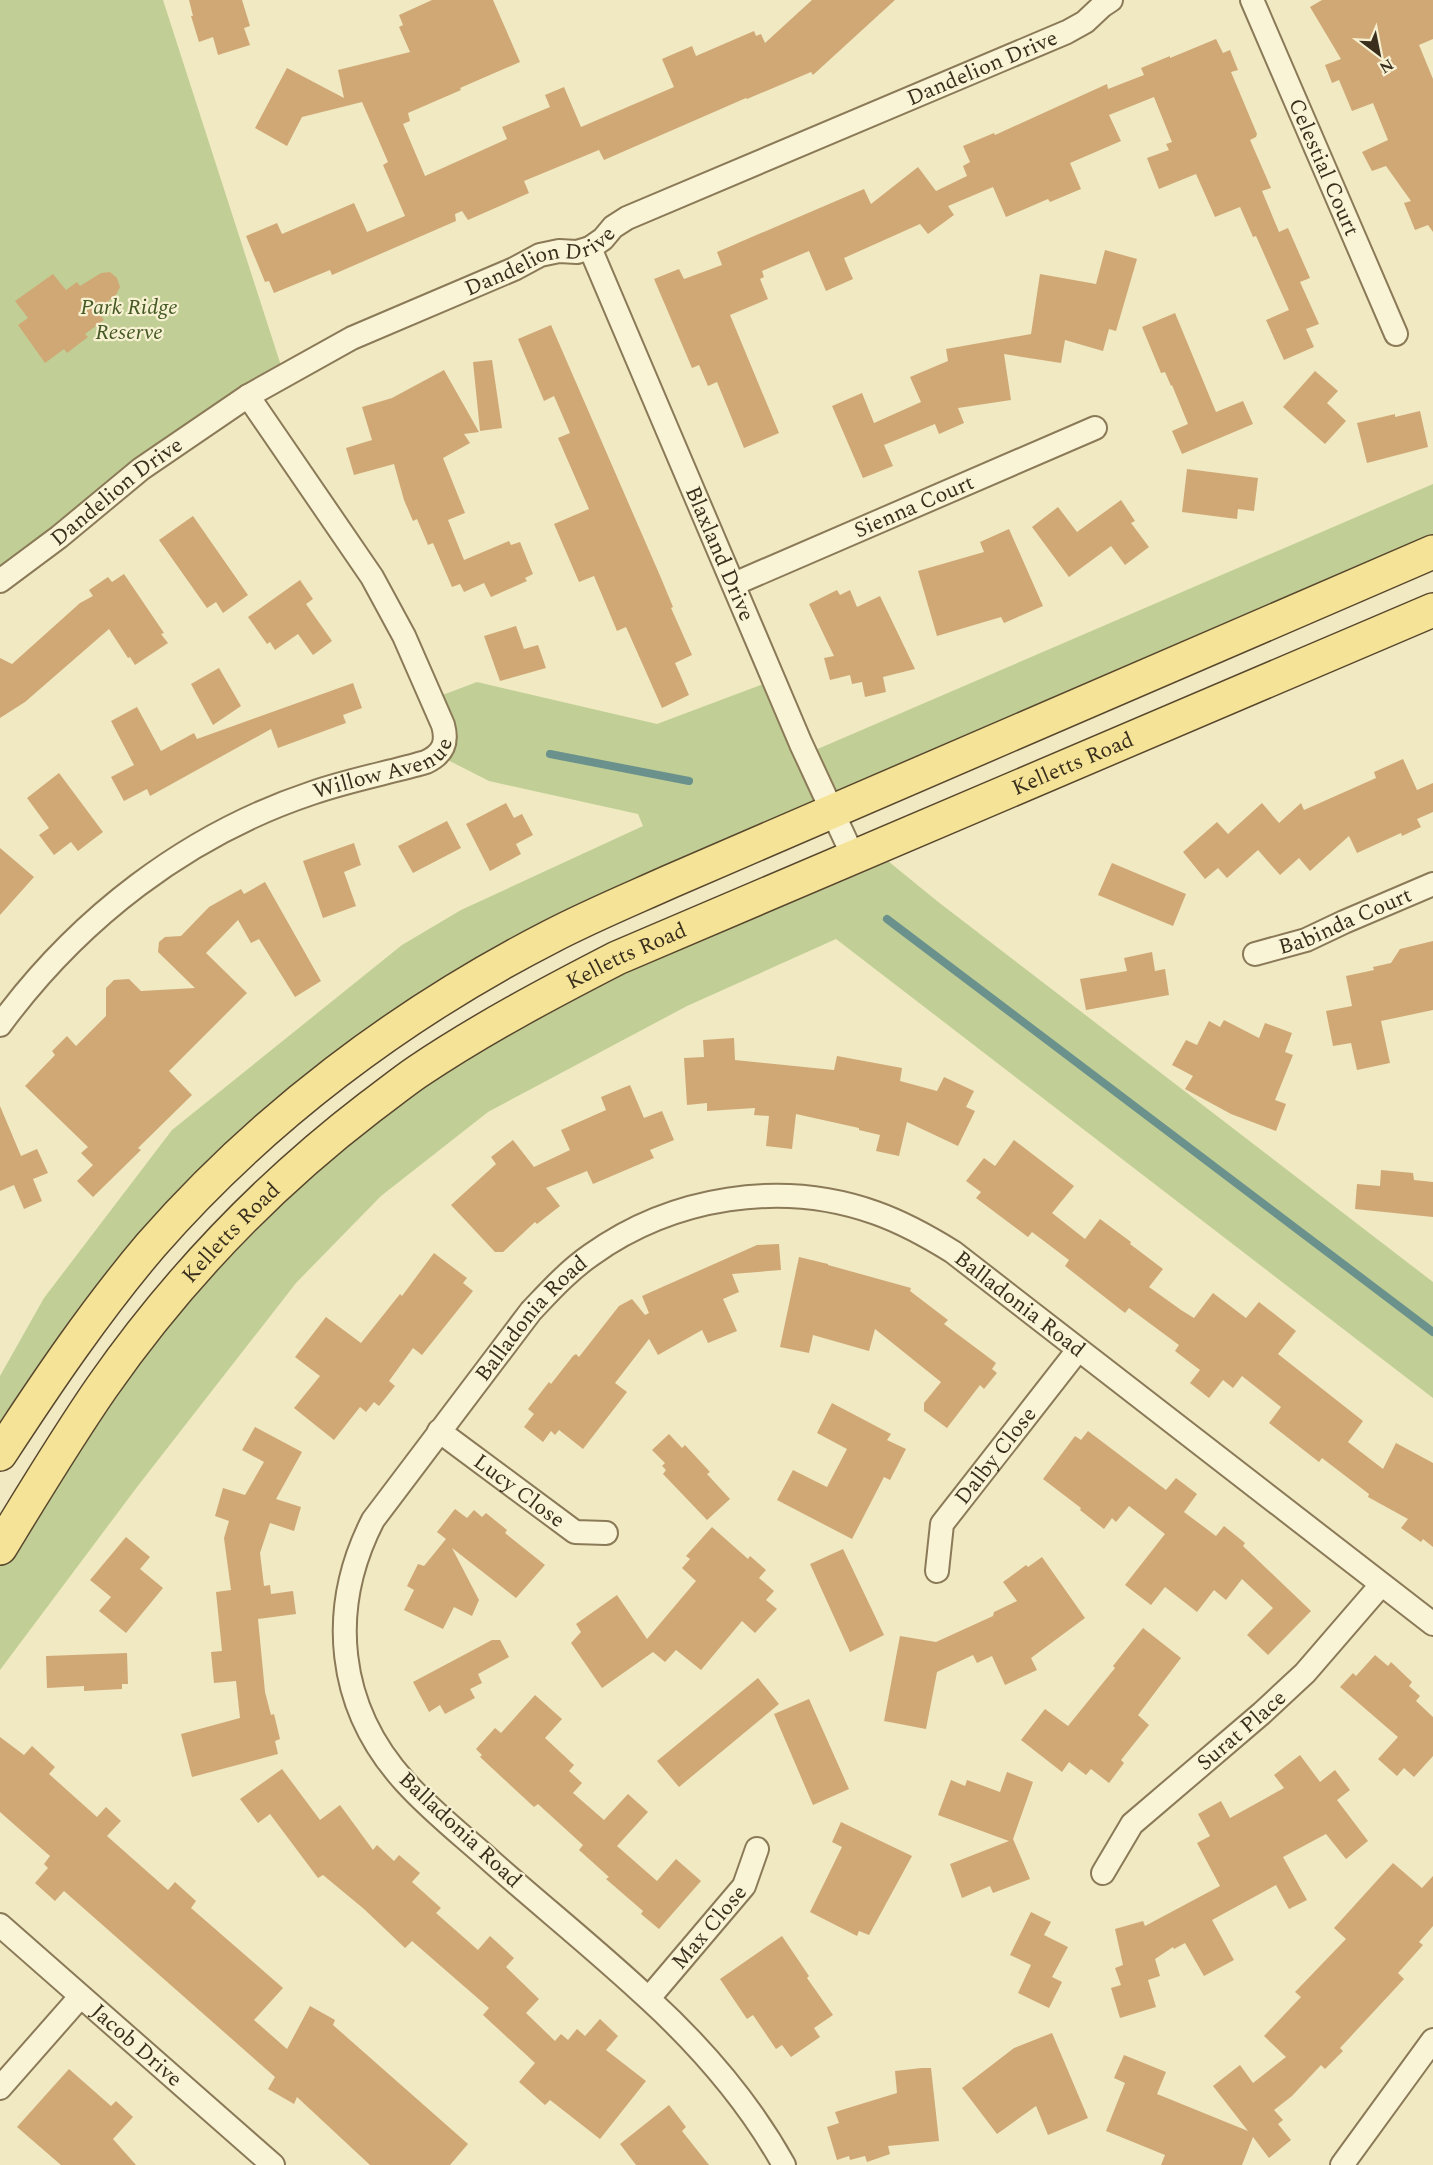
<svg xmlns="http://www.w3.org/2000/svg" width="1433" height="2165" font-family="Spectral,serif">
	<style>
		.green { fill: #c1cf96 }
		.lines { fill: none; stroke-linecap: round; stroke-linejoin: round }
		.stream { stroke: #6b918d; stroke-width: 8 }
		.building { fill: #d0a876 }
		.street-casing { stroke: #8b7a58; stroke-width: 26 }
		.primary-casing { stroke: #59472d; stroke-width: 36 }
		.street { stroke: #faf4d6; stroke-width: 22 }
		.primary { stroke: #f5e498; stroke-width: 33 }
		.labels { text-anchor: middle; dominant-baseline: central; stroke-width: 4.5; stroke-linejoin: round; paint-order: stroke }
		.street-label { font-size: 22px; fill: #3a2f1d; stroke: #f7f1d2 }
		.park-label { font-size: 22px; font-style: italic; fill: #435823; stroke: #f7f1d2 }
	</style>
	<rect width="100%" height="100%" fill="#f0e9c2"/>
	<!-- green -->
	<path class="green" d="M0,0H163L284,375L0,581Z
		M1433,484V552L550,936L257,1138L0,1454V1376L44,1298L172,1130L402,945L461,910L643,826L638,814L489,781L438,755L432,699L477,682L657,724L774,680L806,754Z
		M872,848L937,901L1433,1282V1398L836,939L687,1006L488,1112L381,1196L296,1283L137,1487L0,1670V1548L141,1335L415,1073Z"/>
	<g class="lines">
		<!-- stream -->
		<path class="stream" d="M550,754L689,781
			M887,919L1433,1332"/>
	</g>
	<!-- building -->
	<path class="building" d="M189,0H242L250,26L244,28L250,45L218,55L213,37L199,42L191,16H193Z
		M432,0H493L520,62L460,88L461,90L408,113L410,121L403,124L425,176L507,139L502,127L550,107L545,95L564,87L581,127L674,87L662,59L692,46L696,56L754,31L756,36L761,34L765,43L812,0H895L813,75L811,72L747,99L746,98L604,160L599,150L524,181L529,193L468,220L462,211L455,214L456,221L332,275L330,270L274,293L269,281L265,282L246,236L277,223L282,234L354,203L367,232L405,216L383,165L388,162L362,102L302,117L287,146L255,128L287,68L344,98L338,70L410,52L399,27L403,25L399,15Z
		M1322,0H1433V39L1419,45L1433,79V232L1428,225L1415,230L1404,203L1411,201L1386,166L1372,171L1362,152L1388,140L1373,103L1352,111L1339,80L1332,83L1325,65L1341,59L1310,7Z
		M1216,39L1223,53L1230,50L1238,70L1231,72L1257,134L1256,137L1250,140L1271,188L1262,191L1279,232L1288,228L1310,278L1300,282L1319,324L1306,329L1314,347L1284,360L1266,320L1289,310L1256,236L1253,237L1240,207L1215,217L1196,174L1159,189L1147,158L1169,150L1166,144L1172,142L1154,97L1109,115L1121,141L1070,163L1081,189L1050,202L1048,199L1006,217L993,187L948,206L954,215L928,234L920,224L844,258L853,279L826,291L809,251L762,271L764,277L760,279L768,299L730,315L779,433L744,448L717,382L708,386L699,365L692,368L654,279L679,269L684,279L722,265L717,252L864,189L871,204L918,167L936,191L967,176L963,166L970,162L963,146L994,133L995,135L1107,84L1108,89L1144,75L1141,68L1170,56V58Z
		M1105,250L1137,259L1116,331L1109,329L1103,351L1065,340L1061,363L1004,354L1011,400L958,408L964,423L939,434L935,424L884,445L893,466L863,478L832,406L862,393L874,423L921,402L910,377L948,361L946,349L1031,334L1040,274L1096,284Z
		M110,272L117,278L120,287L116,295L97,310L104,320L85,334L88,337L67,353L64,349L45,363L18,325L28,318L15,301L53,274L66,290L77,282L80,286L101,273Z
		M1175,313L1216,412L1243,401L1253,424L1182,454L1172,431L1188,424L1172,385L1171,386L1165,372L1161,373L1142,327Z
		M551,325L661,578L673,607L671,608L692,655L675,663L689,695L662,708L626,627L617,631L594,576L579,582L554,524L589,509L558,438L570,433L554,396L544,401L518,339Z
		M492,360L502,428L480,431L473,362Z
		M444,370L479,432L464,434L470,443L443,458L465,513L448,520L464,560L509,541L511,545L520,542L533,574L525,578L527,581L491,597L484,583L464,592L460,584L452,587L433,543L428,545L417,519L413,521L404,500L394,464L354,475L346,448L372,440L362,407L392,398Z
		M1315,371L1338,391L1327,403L1346,421L1325,444L1283,407Z
		M1420,411L1428,447L1367,463L1357,423L1395,414V417Z
		M1187,469L1258,478L1254,511L1238,509L1237,519L1182,512Z
		M1121,500L1135,521L1131,523L1149,547L1125,565L1111,546L1069,577L1032,527L1058,507L1077,532Z
		M193,516L248,595L223,613L216,602L207,608L159,540Z
		M1009,529L1043,606L1004,623L1001,617L937,636L918,571L984,552L980,542Z
		M124,574L164,633L161,634L168,643L135,665L130,657L128,658L109,629L25,702L0,718V658L12,664L80,603L93,596L89,590L108,577L112,582Z
		M300,580L313,599L306,604L332,641L313,655L298,634L275,650L270,642L267,644L248,617Z
		M837,590L840,595L850,590L857,607L880,596L915,669L883,677L886,692L865,697L862,682L852,684L850,675L830,680L824,658L834,656L809,604Z
		M516,626L524,649L538,645L546,668L500,681L484,636Z
		M219,668L241,706L213,725L191,684Z
		M353,683L362,708L343,715L346,723L278,748L271,729L150,796L147,789L124,801L111,777L134,765L111,721L137,707L161,751L194,733L197,739Z
		M1403,759L1417,790L1433,783V812L1417,819L1421,827L1402,836L1401,833L1357,853L1349,836L1310,871L1299,858L1280,875L1258,850L1227,878L1218,868L1205,879L1183,852L1217,822L1228,834L1262,803L1279,823L1301,803L1304,810L1376,778L1374,772Z
		M59,773L103,832L78,851L71,842L54,855L39,835L49,828L27,798Z
		M506,803L514,818L522,814L533,835L516,844L521,854L490,871L466,824Z
		M447,821L461,848L413,873L398,846Z
		M354,843L361,865L344,872L356,906L323,918L303,861Z
		M0,848L34,877L0,915Z
		M1112,863L1186,894L1173,926L1098,895Z
		M265,882L321,981L295,997L259,939L251,943L238,920L206,953L247,993L169,1071L192,1095L138,1148L141,1150L93,1197L77,1181L93,1165L81,1153L88,1147L25,1086L55,1055L52,1051L67,1036L76,1046L106,1016V988L114,980L129,979L141,991L195,988L158,952L159,942L165,937L181,936L209,907L241,889L244,894Z
		M1433,941V1010L1381,1021L1390,1063L1357,1070L1351,1043L1333,1046L1326,1011L1352,1006L1346,976L1374,970L1373,967L1391,963L1400,949Z
		M1152,952L1155,971L1165,969L1169,995L1086,1010L1080,979L1127,971L1124,958Z
		M1224,1020L1259,1038L1265,1023L1292,1033L1285,1052L1293,1055L1275,1100L1286,1104L1276,1131L1231,1114L1185,1089L1193,1076L1172,1065L1186,1040L1197,1045L1209,1021L1220,1027Z
		M734,1038L735,1060L834,1070L837,1056L902,1068L900,1081L937,1091L944,1077L974,1091L966,1107L975,1111L958,1146L907,1122L899,1156L876,1151L880,1135L859,1130V1128L796,1114L792,1149L766,1146L769,1116L754,1115L755,1108L707,1111V1103L687,1105L684,1058L704,1057L703,1040Z
		M630,1085L644,1118L662,1111L674,1140L650,1150L654,1158L593,1184L587,1171L546,1188L560,1206L537,1224L535,1222L503,1252H495L451,1205L496,1164L491,1157L513,1140L534,1167L570,1150L561,1130L606,1110L601,1097Z
		M0,1106L21,1156L37,1149L48,1173L33,1179L42,1201L24,1209L14,1185L0,1191Z
		M1014,1140L1074,1186L1052,1213L1085,1239L1100,1219L1131,1242L1130,1244L1163,1269L1149,1287L1181,1310L1194,1318L1213,1293L1246,1318L1259,1302L1296,1331L1278,1354L1363,1421L1348,1442L1383,1469L1396,1443L1433,1463V1547L1423,1539L1421,1542L1401,1528L1408,1519L1368,1497L1369,1494L1322,1458L1319,1462L1269,1423L1281,1407L1242,1376L1233,1388L1223,1380L1209,1398L1190,1383L1200,1370L1175,1351L1179,1345L1129,1308L1125,1313L1065,1266L1069,1260L1032,1232L1028,1237L976,1198L981,1192L966,1181L984,1158L995,1166Z
		M1381,1170L1413,1173L1414,1180L1433,1182V1217L1355,1209L1357,1184L1380,1186Z
		M779,1244L781,1270L732,1274L739,1292L723,1299L737,1331L708,1343L702,1330L658,1355L649,1339L615,1383L627,1392L583,1449L559,1430L555,1435L551,1431L543,1442L524,1427L534,1414L528,1409L549,1382L551,1384L573,1356L576,1354L579,1357L619,1306L632,1299L645,1315L649,1313L642,1296L757,1245Z
		M434,1253L467,1278L463,1283L473,1291L422,1355L413,1348L389,1381L395,1386L379,1406L374,1402L366,1412L360,1407L334,1440L294,1408L320,1376L295,1357L326,1317L361,1343L400,1294L402,1296Z
		M799,1257L828,1264V1265L911,1288L910,1291L948,1320L944,1324L996,1363L992,1369L997,1373L984,1389L980,1385L947,1428L924,1411V1403L941,1382L875,1329L869,1351L813,1335L809,1353L780,1347Z
		M832,1403L891,1434L887,1440L906,1449L890,1480L884,1477L852,1539L777,1500L793,1470L827,1487L847,1449L817,1433Z
		M255,1427L302,1452L276,1499L301,1507L294,1531L270,1523L260,1553L264,1586L270,1585L271,1594L293,1591L296,1614L258,1619L265,1692L271,1715L274,1714L280,1739L275,1741L278,1754L192,1777L181,1734L240,1718L236,1681L214,1683L211,1652L222,1651L216,1592L231,1590L224,1538L229,1521L215,1516L223,1488L245,1495L264,1462L242,1450Z
		M1088,1431L1166,1490L1176,1478L1197,1494L1184,1512L1216,1536L1224,1526L1245,1543L1243,1546L1311,1611L1268,1655L1247,1635L1273,1608L1242,1579L1226,1600L1214,1590L1197,1612L1165,1587L1151,1605L1125,1585L1165,1534L1129,1506L1116,1522L1112,1518L1104,1529L1080,1510L1081,1508L1043,1479L1075,1436L1081,1440Z
		M669,1434L682,1448L685,1445L710,1472L707,1474L730,1499L707,1520L663,1474L666,1470L662,1466L665,1463L652,1450Z
		M455,1509L467,1518L474,1510L482,1517L486,1513L507,1530L505,1533L545,1565L516,1598L452,1548L479,1600L472,1616L454,1607L443,1629L404,1610L414,1590L407,1586L418,1564L424,1566L446,1539L437,1532Z
		M712,1527L748,1559L750,1556L766,1570L759,1578L774,1591L766,1600L777,1609L755,1633L742,1621L701,1670L676,1650L665,1662L653,1652L602,1688L571,1643L581,1632L576,1624L617,1595L647,1639L696,1581L682,1568L690,1559L686,1556Z
		M126,1537L150,1557L140,1569L163,1588L126,1633L99,1611L111,1597L90,1580Z
		M843,1549L884,1635L850,1652L810,1564Z
		M1042,1557L1085,1618L1031,1658L1037,1670L1005,1685L992,1656L977,1663L973,1655L937,1672L926,1729L884,1721L900,1636L936,1642L993,1616L994,1612L1017,1601L1003,1582L1026,1565L1028,1567Z
		M1143,1628L1181,1658L1138,1715L1149,1725L1121,1760L1124,1763L1109,1783L1091,1769L1086,1775L1069,1762L1062,1772L1021,1740L1045,1709L1068,1726L1115,1668L1113,1666Z
		M492,1640H500L509,1657L478,1674L482,1683L470,1689L475,1698L445,1714L440,1705L429,1712L413,1682Z
		M127,1653L128,1684H122V1689L84,1691V1686L47,1688L46,1656Z
		M1375,1655L1388,1666L1391,1662L1412,1682L1409,1686L1420,1696L1416,1701L1433,1717V1756L1414,1777L1404,1768L1397,1776L1378,1759L1398,1737L1340,1687L1353,1673L1356,1676Z
		M758,1678L779,1704L679,1787L657,1761Z
		M535,1695L562,1719L545,1738L574,1765L569,1771L582,1783L573,1793L604,1820L628,1794L648,1812L617,1846L657,1881L676,1859L701,1881L659,1929L641,1914L643,1911L606,1879L609,1877L579,1850L583,1845L538,1804L534,1807L480,1757L482,1755L476,1749L495,1728L501,1733Z
		M809,1699L849,1789L813,1805L774,1714Z
		M0,1737L24,1755L32,1746L55,1767L49,1774L97,1817L106,1807L121,1821L107,1836L168,1890L175,1882L196,1901L191,1908L283,1988L254,2020L287,2049L310,2006L335,2020L333,2025L468,2144L450,2165H370L297,2097L294,2104L268,2089L275,2077L64,1891L55,1901L35,1883L48,1868L44,1864L50,1856L0,1812Z
		M1300,1755L1320,1782L1335,1770L1350,1790L1337,1800L1368,1841L1346,1859L1326,1834L1283,1857L1307,1900L1289,1909L1276,1885L1212,1920L1234,1960L1204,1976L1185,1943L1174,1949L1173,1947L1155,1959L1160,1976L1148,1980L1156,2007L1120,2018L1111,1988L1121,1985L1115,1968L1123,1965L1115,1929L1143,1921L1145,1926L1220,1886L1197,1843L1210,1836L1198,1814L1221,1801L1230,1818L1284,1788L1274,1775Z
		M282,1769L320,1820L340,1805L373,1850L377,1845L394,1861L399,1855L420,1873L412,1882L441,1908L436,1913L478,1950L490,1936L514,1958L506,1967L539,1999L526,2013L555,2041L561,2034L568,2040L577,2029L585,2036L600,2019L618,2036L606,2050L646,2081L600,2139L550,2100L545,2105L519,2082L535,2063L483,2015L489,2008L412,1941L405,1948L364,1909L323,1875L318,1878L270,1814L258,1823L240,1799Z
		M1007,1772L1033,1782L1013,1839L1030,1879L993,1893L990,1886L962,1898L950,1864L1009,1841L938,1815L951,1780L965,1786L967,1780L1000,1792Z
		M841,1822L912,1856L869,1935L859,1931L857,1936L810,1912L842,1847L832,1842Z
		M1393,1863L1422,1888L1433,1876V1926L1419,1942L1423,1945L1398,1973L1404,1979L1340,2048L1343,2051L1325,2069L1321,2065L1292,2096L1274,2110L1283,2120L1278,2124L1291,2140L1269,2158L1253,2137L1242,2165H1161L1165,2155L1106,2131L1125,2083L1114,2078L1124,2055L1166,2072L1157,2094L1248,2131L1213,2086L1240,2065L1253,2083L1286,2057L1264,2036L1301,1997L1295,1992L1346,1939L1334,1928Z
		M1031,1912L1051,1922L1044,1935L1068,1947L1052,1977L1062,1982L1049,2008L1018,1993L1031,1965L1010,1955Z
		M782,1936L809,1976L807,1978L833,2015L814,2028L820,2037L791,2057L782,2045L776,2049L753,2015L747,2019L720,1979Z
		M1052,2033L1088,2118L1048,2135L1036,2106L997,2134L962,2088L1014,2048Z
		M922,2068H931L939,2141L888,2146L890,2154L867,2162L865,2156L850,2160L849,2156L837,2160L827,2127L839,2123L835,2112L897,2093L895,2071Z
		M69,2069L111,2106L116,2101L133,2117L113,2139L136,2165H61L17,2127Z
		M669,2105L686,2127L682,2131L709,2165H636L620,2144Z"/>
	<g class="lines">
		<defs>
			<g id="street">
				<path id="s1" d="M1252,0L1396,334"/>
				<path id="s2" d="M590,248L801,744L853,856"/>
				<path id="s3" d="M0,581L59,537L141,469L248,396L352,338L514,269L540,255L559,251L577,252L590,248L603,239L613,227L627,218L1067,32L1085,22L1102,6L1111,0"/>
				<path id="s4" d="M734,584L1095,428"/>
				<path id="s5" d="M1255,954L1306,940L1344,922L1433,884"/>
				<path id="s6" d="M0,1025C78,919 186,835 312,793C349,780 388,773 426,762C443,754 448,743 443,725L404,636L372,577L248,396"/>
				<path id="s7" d="M439,1431L575,1532L606,1533"/>
				<path id="s8" d="M937,1571L942,1524L1078,1350"/>
				<path id="s9" d="M1103,1873L1132,1824L1262,1713L1305,1673L1381,1585"/>
				<path id="s10" d="M0,1925L273,2165"/>
				<path id="s11" d="M649,1998L744,1886L757,1849"/>
				<path d="M0,2088L80,1997"/>
				<path id="s12" d="M784,2165C749,2102 702,2048 650,2000C599,1952 544,1908 492,1862C463,1836 431,1811 405,1782C337,1707 327,1610 373,1520L531,1311C550,1291 568,1271 591,1255C672,1197 781,1179 876,1213C904,1223 929,1237 953,1252L1433,1624"/>
				<path d="M1342,2165L1433,2040"/>
			</g>
			<g id="primary">
				<path d="M0,1454C47,1382 95,1311 151,1245C262,1118 400,1014 550,937C588,917 629,900 669,882L1433,552"/>
				<path id="s13" d="M0,1548C33,1494 66,1439 102,1387C176,1281 267,1186 370,1107C385,1096 401,1083 417,1072C481,1029 549,993 617,958L1433,610"/>
			</g>
		</defs>
		<!-- street casing -->
		<use href="#street" class="street-casing"/>
		<!-- primary casing -->
		<use href="#primary" class="primary-casing"/>
		<!-- street -->
		<use href="#street" class="street"/>
		<!-- primary -->
		<use href="#primary" class="primary"/>
	</g>
	<g class="labels">
		<!-- street labels -->
		<g class="street-label">
			<text stroke="none"><textPath href="#s3" startOffset="1119">Dandelion Drive</textPath></text>
			<text stroke="none"><textPath href="#s1" startOffset="182">Celestial Court</textPath></text>
			<text stroke="none"><textPath href="#s3" startOffset="633">Dandelion Drive</textPath></text>
			<text stroke="none"><textPath href="#s3" startOffset="147">Dandelion Drive</textPath></text>
			<text stroke="none"><textPath href="#s4" startOffset="196">Sienna Court</textPath></text>
			<text stroke="none"><textPath href="#s2" startOffset="332">Blaxland Drive</textPath></text>
			<text stroke="none"><textPath href="#s6" startOffset="471">Willow Avenue</textPath></text>
			<text stroke="none"><textPath href="#s13" startOffset="1364">Kelletts Road</textPath></text>
			<text stroke="none"><textPath href="#s5" startOffset="96">Babinda Court</textPath></text>
			<text stroke="none"><textPath href="#s13" startOffset="878">Kelletts Road</textPath></text>
			<text stroke="none"><textPath href="#s13" startOffset="392">Kelletts Road</textPath></text>
			<text stroke="none"><textPath href="#s12" startOffset="1638">Balladonia Road</textPath></text>
			<text stroke="none"><textPath href="#s12" startOffset="1080">Balladonia Road</textPath></text>
			<text stroke="none"><textPath href="#s8" startOffset="134">Dalby Close</textPath></text>
			<text stroke="none"><textPath href="#s7" startOffset="100">Lucy Close</textPath></text>
			<text stroke="none"><textPath href="#s9" startOffset="201">Surat Place</textPath></text>
			<text transform="translate(460 1830) rotate(43)">Balladonia Road</text>
			<text stroke="none"><textPath href="#s11" startOffset="93">Max Close</textPath></text>
			<text stroke="none"><textPath href="#s10" startOffset="182">Jacob Drive</textPath></text>
		</g>
		<!-- park labels -->
		<g class="park-label">
			<text x="129" y="307">Park Ridge<tspan x="129" dy="25">Reserve</tspan></text>
		</g>
	</g>
	<!-- north arrow -->
	<g transform="translate(1379 54) rotate(148)" stroke="#f7f1d2" stroke-width="4.5" paint-order="stroke">
	<path d="M0-4.5L10 22L0 15L-10 22Z" fill="#3a2f1d"/>
	<text y="-9" font-size="16" font-weight="bold" text-anchor="middle" fill="#3a2f1d">N</text>
	</g>
</svg>
